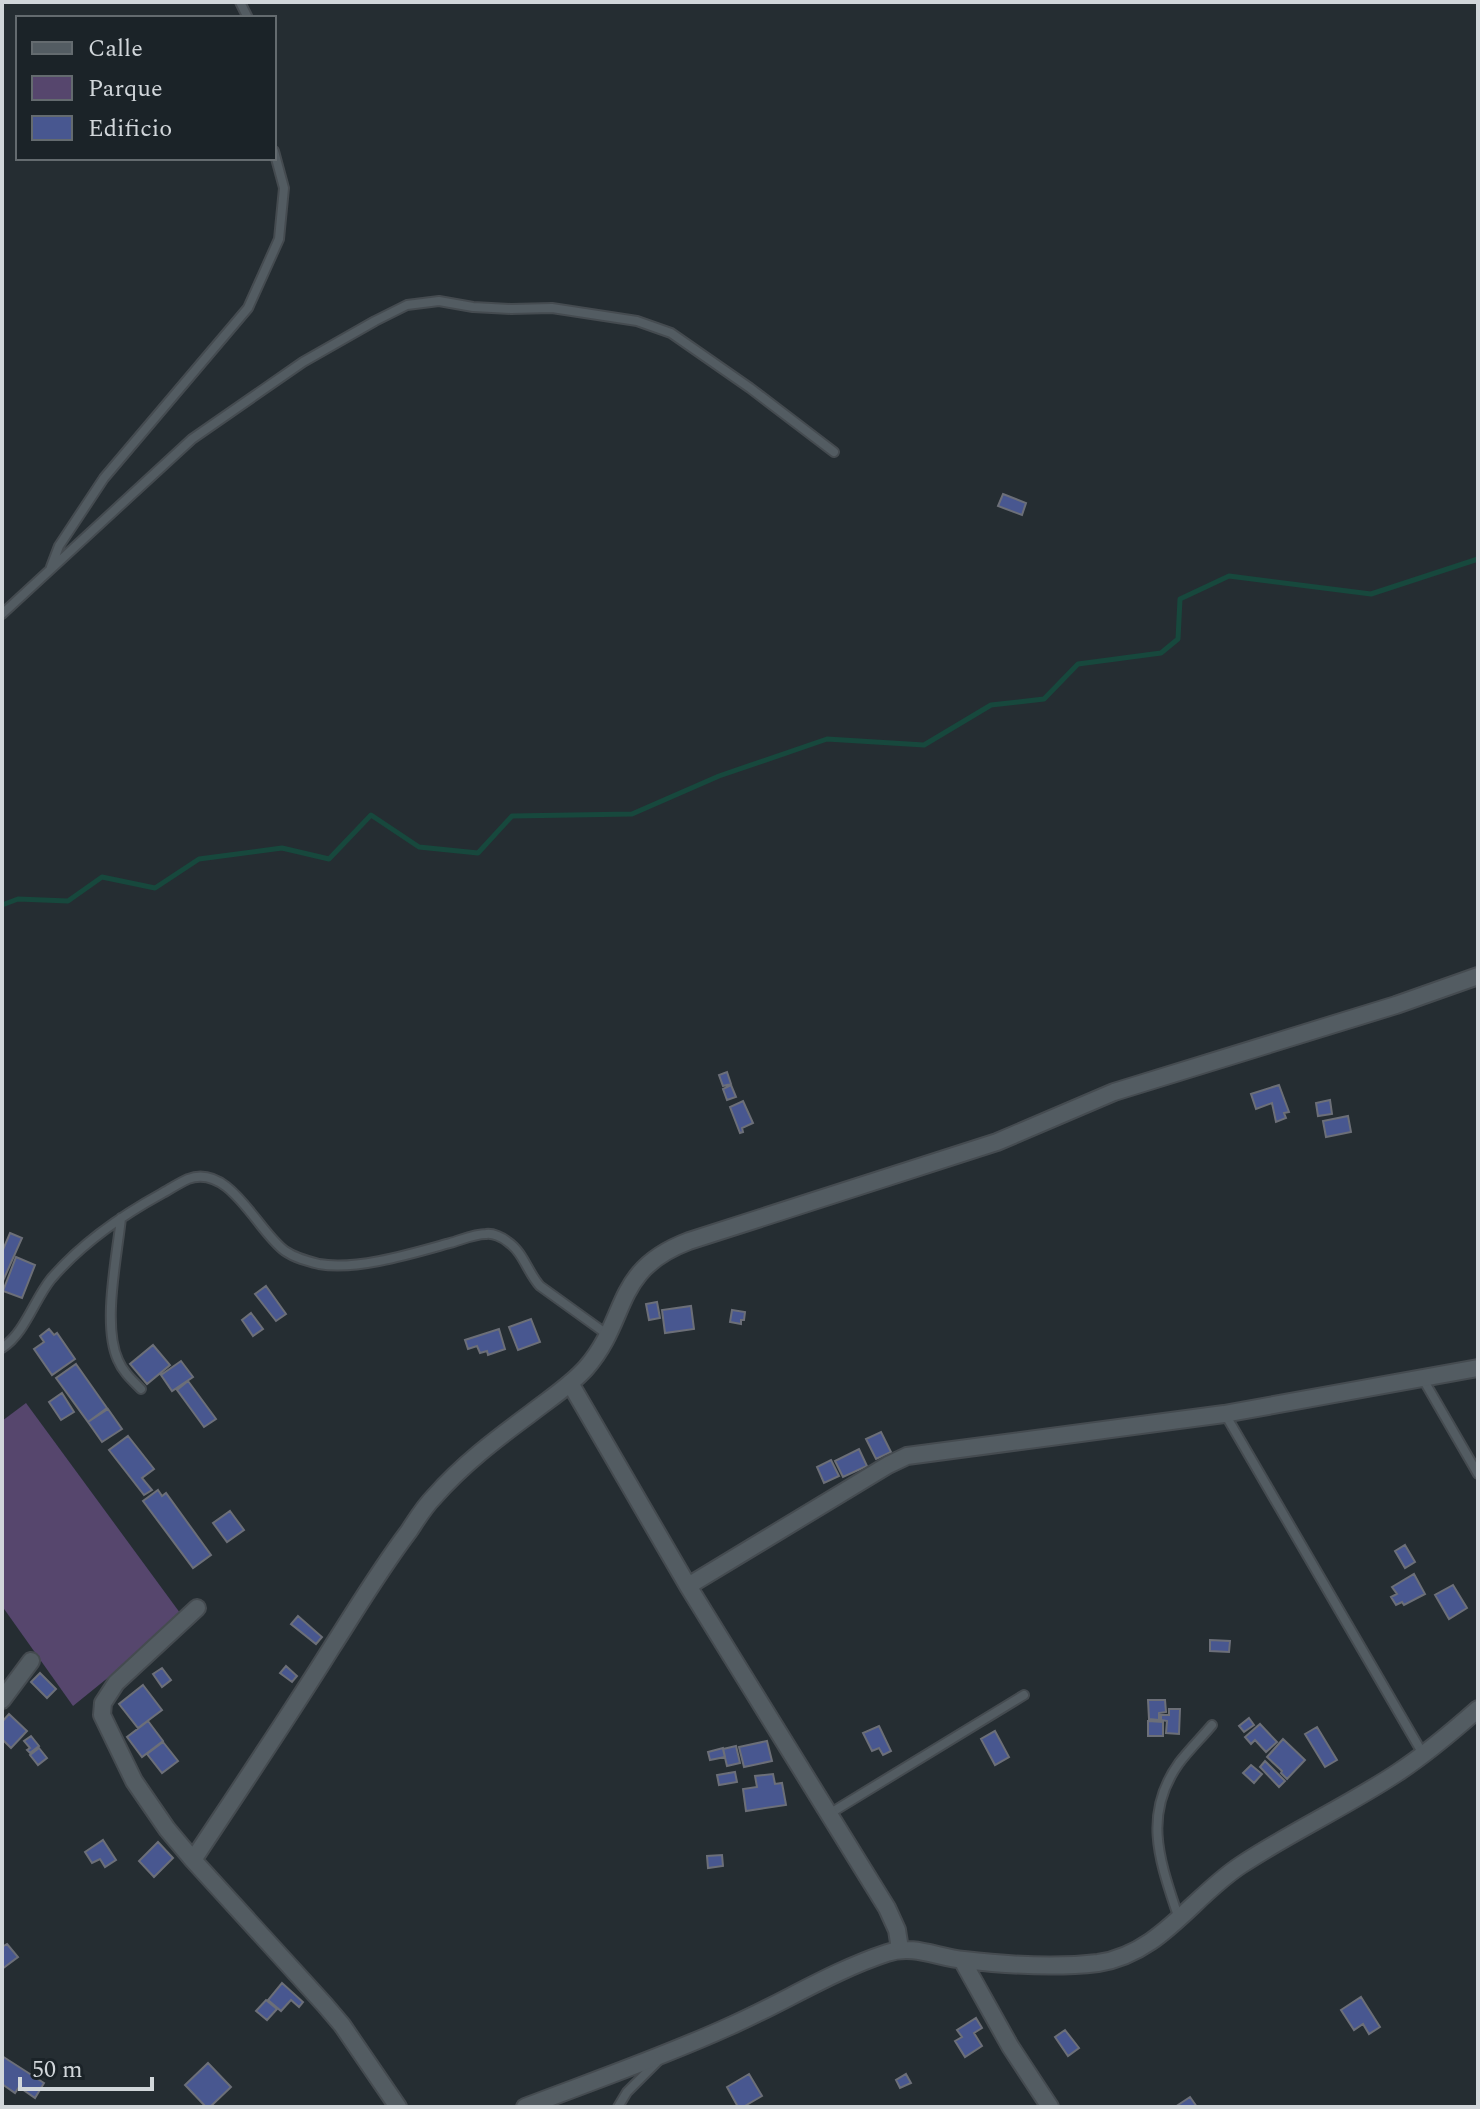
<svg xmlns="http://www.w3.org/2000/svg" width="1480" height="2109" font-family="Spectral,serif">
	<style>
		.green { fill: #56466d }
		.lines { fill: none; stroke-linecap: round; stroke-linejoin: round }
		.stream { stroke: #17483d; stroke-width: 5 }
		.building { fill: #485790; stroke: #6c6f78; stroke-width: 2 }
		.lane-casing { stroke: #454b50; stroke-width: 12 }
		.street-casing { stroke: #454b50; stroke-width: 20 }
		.lane { stroke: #535c62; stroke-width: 8 }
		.street { stroke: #535c62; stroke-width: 16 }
	</style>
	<rect width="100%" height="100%" fill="#252d32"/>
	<!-- green -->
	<path class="green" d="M26,1403L183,1617L73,1706L2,1606V1421Z"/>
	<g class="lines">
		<!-- stream -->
		<path class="stream" d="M2,905L18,899L68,901L102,877L155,888L199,859L282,848L329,859L371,815L419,847L478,853L512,816L632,814L719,776L827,739L924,745L991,705L1044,699L1078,664L1161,653L1178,639L1180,599L1229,576L1371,594L1478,559"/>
	</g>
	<!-- building -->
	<path class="building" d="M1003,494L1026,503L1022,515L998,506Z
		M727,1072L731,1084L723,1086L719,1075Z
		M731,1085L736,1097L727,1100L723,1089Z
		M1279,1085L1289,1112L1284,1113L1286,1118L1276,1122L1272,1103L1256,1109L1251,1094Z
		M1330,1100L1332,1114L1318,1116L1316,1103Z
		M743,1101L753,1123L742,1128L743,1132L740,1133L730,1107Z
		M1348,1116L1351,1132L1326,1137L1323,1121Z
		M10,1233L22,1238L2,1283V1252Z
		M16,1257L35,1265L22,1298L3,1291Z
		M266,1286L286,1314L276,1321L255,1294Z
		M657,1302L660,1318L649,1320L646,1304Z
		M691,1306L694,1329L665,1333L662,1310Z
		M732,1310L745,1312L744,1320H741V1324L730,1322Z
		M251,1313L263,1329L253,1336L242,1320Z
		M531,1319L540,1342L518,1350L509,1327Z
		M49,1329L54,1335L57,1333L75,1359L52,1375L34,1349L44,1342L40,1336Z
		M499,1329L505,1349L488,1355L487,1351L480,1353L477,1346L468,1349L465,1340Z
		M153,1345L170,1365L147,1384L130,1364Z
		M181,1361L193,1377L172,1391L161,1375Z
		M76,1364L107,1408L88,1422L56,1378Z
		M188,1381L216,1419L204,1427L177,1390Z
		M62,1393L74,1412L61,1420L49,1402Z
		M108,1409L122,1429L102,1442L88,1422Z
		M881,1432L891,1452L876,1459L866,1439Z
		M128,1436L154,1469L142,1478L152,1490L144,1495L109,1450Z
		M859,1449L867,1466L843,1477L835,1461Z
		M831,1460L839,1476L824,1483L817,1467Z
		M158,1490L162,1496L166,1493L211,1555L193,1568L143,1501Z
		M230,1511L244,1530L227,1542L213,1523Z
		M1405,1545L1415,1562L1405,1568L1395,1551Z
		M1414,1574L1425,1594L1404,1605L1402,1602L1396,1605L1391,1597L1397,1594L1392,1587Z
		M1453,1585L1467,1608L1449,1619L1435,1595Z
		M298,1616L322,1637L316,1644L291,1624Z
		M1210,1640L1230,1641L1229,1652L1210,1651Z
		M286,1666L297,1676L292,1682L280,1673Z
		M162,1668L171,1680L162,1687L153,1674Z
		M40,1673L56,1689L47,1698L31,1682Z
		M143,1685L162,1710L138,1728L119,1704Z
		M1148,1700H1165L1166,1712L1159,1713V1720L1149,1719Z
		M1169,1709H1180L1179,1734L1166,1733L1167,1721L1161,1720V1715H1169Z
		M9,1714L27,1731L11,1748L2,1739V1722Z
		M1249,1718L1254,1725L1244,1732L1239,1726Z
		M148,1721L163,1741L142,1757L127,1737Z
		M1148,1721L1163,1722V1736H1148Z
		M1260,1724L1277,1742L1266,1752L1255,1740L1251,1744L1245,1737Z
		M879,1726L891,1751L883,1755L879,1748L872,1751L863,1733Z
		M1317,1727L1337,1760L1325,1767L1305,1734Z
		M995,1731L1009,1757L995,1765L981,1739Z
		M31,1736L39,1746L30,1753L27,1750L30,1748L24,1741Z
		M1283,1739L1305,1760L1287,1779L1281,1773L1282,1771L1267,1757Z
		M767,1741L772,1761L744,1767L739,1747Z
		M163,1742L178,1761L162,1773L147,1754Z
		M736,1746L740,1763L727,1766L723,1749Z
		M39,1748L47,1758L38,1765L30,1755Z
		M723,1748L725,1757L710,1760L708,1752Z
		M1265,1761L1285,1781L1279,1787L1260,1767Z
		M1251,1765L1262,1774L1254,1783L1243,1773Z
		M735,1772L737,1782L719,1785L717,1775Z
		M773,1774L775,1784L782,1783L786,1805L746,1811L743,1789L757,1787L755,1776Z
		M103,1840L116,1860L105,1867L100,1859L92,1863L85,1852Z
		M158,1842L173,1858L154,1877L139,1861Z
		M722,1855L723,1866L708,1868L707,1856Z
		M7,1944L18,1957L2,1969V1947Z
		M282,1983L303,2002L299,2007L291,2000L281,2011L268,2000Z
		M1361,1997L1380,2027L1369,2034L1363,2024L1354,2030L1341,2010Z
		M266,2000L277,2009L267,2020L256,2011Z
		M976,2018L982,2028L974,2033L982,2046L965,2057L955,2041L962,2037L957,2030Z
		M1065,2030L1079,2048L1068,2056L1055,2037Z
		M2,2056L44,2083L35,2098L19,2087L15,2093L2,2084Z
		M208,2063L231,2087L210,2107H206L185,2085Z
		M749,2074L762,2096L743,2107H738L727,2087Z
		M906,2074L911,2083L900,2088L896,2080Z
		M1190,2097L1197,2107H1175Z"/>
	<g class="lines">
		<defs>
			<path id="lane" d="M240,2L248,18
				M51,567L59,546L104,478L248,308L279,239L284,188L274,151
				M2,614L192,439L303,362L375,321L407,305L439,301L473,307L511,309L552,308L637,321L671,333L750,388L834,452
				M121,1218C117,1257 102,1325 118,1360C123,1372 132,1380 141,1389
				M2,1348C25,1333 34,1300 51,1279C81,1244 121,1216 161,1194C170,1189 179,1183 188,1179C230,1163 257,1231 285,1251C295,1258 307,1261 319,1264C356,1271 414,1253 450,1243C461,1240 474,1234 486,1234C493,1233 502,1237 508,1242C523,1252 528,1273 540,1286L608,1335
				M1423,1379L1478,1474
				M1225,1414L1423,1754
				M829,1814L1024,1695
				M1179,1919C1161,1864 1141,1816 1179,1763C1189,1750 1201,1738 1212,1725
				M618,2107L627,2092L658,2061"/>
			<path id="street" d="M570,1383L688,1586L887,1908L897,1930L900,1949
				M688,1586L888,1465L907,1456L1224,1414L1478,1368
				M197,1608L116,1683L103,1703L102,1715L134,1781L167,1829L193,1860L325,2005L342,2025L398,2107
				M2,1700L31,1661
				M193,1860C240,1789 287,1719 332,1647C357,1608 381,1568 409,1531C417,1519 424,1507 434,1497C462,1465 496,1439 530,1414C549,1399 570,1386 586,1368C630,1317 612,1270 689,1241L997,1142L1114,1092L1396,1005L1478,976
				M962,1960L1010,2046L1050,2107
				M525,2107C593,2081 662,2057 728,2027C781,2004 832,1971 887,1953C914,1944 938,1958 964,1960C1007,1965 1056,1968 1098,1963C1160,1954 1192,1897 1241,1865C1291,1832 1347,1806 1397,1773C1426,1754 1452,1732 1478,1709"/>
		</defs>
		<!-- lane casing -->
		<use href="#lane" class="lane-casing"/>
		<!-- street casing -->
		<use href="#street" class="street-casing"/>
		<!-- lane -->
		<use href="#lane" class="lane"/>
		<!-- street -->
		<use href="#street" class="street"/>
	</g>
	<!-- border -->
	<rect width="1480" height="2109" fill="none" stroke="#d1d6da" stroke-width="8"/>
	<!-- legend -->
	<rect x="16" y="16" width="260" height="144" fill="#1b2328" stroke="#646b6f" stroke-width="2"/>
	<rect x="32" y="42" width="40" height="12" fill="#535c62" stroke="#646b6f" stroke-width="2"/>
	<text x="88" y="56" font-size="24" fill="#d1d6da">Calle</text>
	<rect x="32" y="76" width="40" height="24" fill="#56466d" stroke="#646b6f" stroke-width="2"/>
	<text x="88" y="96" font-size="24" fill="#d1d6da">Parque</text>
	<rect x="32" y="116" width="40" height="24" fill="#485790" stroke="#646b6f" stroke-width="2"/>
	<text x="88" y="136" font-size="24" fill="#d1d6da">Edificio</text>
	<!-- scale -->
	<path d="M20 2077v12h132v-12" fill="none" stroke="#d1d6da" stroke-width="4"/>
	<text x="32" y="2077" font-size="24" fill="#d1d6da" stroke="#1b2328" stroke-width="6" paint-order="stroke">50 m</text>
</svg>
